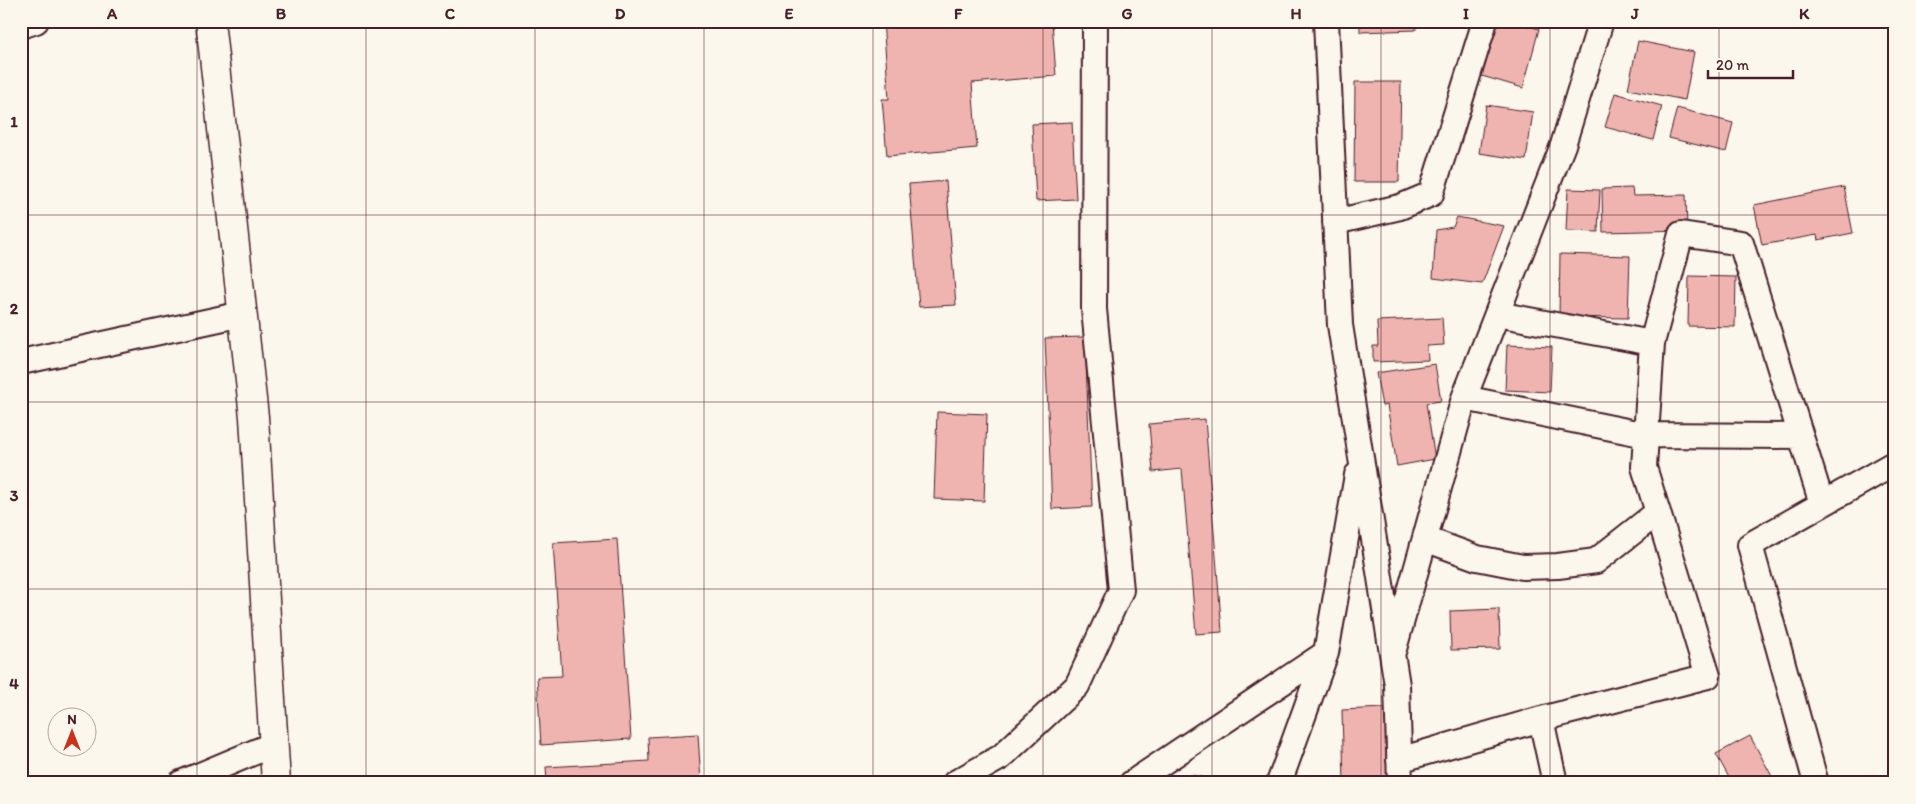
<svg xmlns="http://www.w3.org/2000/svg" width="1916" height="804" font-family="Itim,sans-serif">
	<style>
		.building { fill: #efb4af; stroke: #4a1f2b }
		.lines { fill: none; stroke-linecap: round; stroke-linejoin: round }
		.minor-casing { stroke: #4a1f2b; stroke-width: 28 }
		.tertiary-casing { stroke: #4a1f2b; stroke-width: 31 }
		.minor { stroke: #fbf7ec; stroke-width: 24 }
		.tertiary { stroke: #fbf7ec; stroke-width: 28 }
		.grid { fill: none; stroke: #4a1f2b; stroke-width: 1; stroke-opacity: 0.55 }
		.neatline { fill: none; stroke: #4a1f2b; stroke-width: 2 }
		.grid-label { font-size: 16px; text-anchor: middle; font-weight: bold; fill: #4a1f2b }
	</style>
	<rect width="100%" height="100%" fill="#fbf7ec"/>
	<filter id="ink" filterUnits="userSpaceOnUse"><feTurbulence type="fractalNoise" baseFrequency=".02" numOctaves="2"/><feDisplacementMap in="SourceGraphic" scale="10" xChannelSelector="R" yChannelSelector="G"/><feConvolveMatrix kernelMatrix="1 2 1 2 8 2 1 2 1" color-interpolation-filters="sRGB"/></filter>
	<g filter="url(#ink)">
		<!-- building -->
		<path class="building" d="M883,21H1052L1056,76L972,83L977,148L887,156L882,99H889Z
			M1360,21H1416V30L1360,32Z
			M1497,21H1510L1539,29L1523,88L1482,76Z
			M1638,41L1694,52L1685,100L1628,89Z
			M1355,82H1401L1399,182H1354Z
			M1615,93L1662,106L1653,140L1605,127Z
			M1486,105L1533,112L1526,160L1479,153Z
			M1677,108L1733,123L1726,152L1669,138Z
			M1072,122L1076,199L1036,201L1032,124Z
			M946,181L956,305L919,307L909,184Z
			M1844,187L1853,233L1818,240L1817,235L1762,245L1754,205Z
			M1632,188L1633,196L1686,195L1687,230L1603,232L1602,189Z
			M1568,189L1600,190L1598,232L1566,231Z
			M1457,217L1504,226L1482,284L1433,278L1436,230L1453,227Z
			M1560,254L1630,256L1628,318L1559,317Z
			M1689,276L1736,277L1735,327L1688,326Z
			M1442,318L1444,345L1427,346L1428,360L1373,362V346H1378L1377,321Z
			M1085,337L1092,507L1052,509L1045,338Z
			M1507,345L1552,347L1550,392L1505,390Z
			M1435,364L1441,401L1426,403L1435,459L1397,466L1387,405L1382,406L1376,373Z
			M937,412L987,414L984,501L934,499Z
			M1205,419L1222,632L1196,634L1182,469L1153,472L1149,424Z
			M617,539L631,739L541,745L537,677L562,676L553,543Z
			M1499,609L1500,649L1451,650L1450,611Z
			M1385,708L1387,783H1344L1342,710Z
			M698,734L701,783H547L546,767L649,761L648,737Z
			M1750,736L1774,780L1770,783H1732L1716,754Z
			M1191,775L1233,783H1190Z"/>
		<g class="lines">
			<defs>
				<path id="minor" d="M1326,21L1340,325L1397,685L1400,783
					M21,26L36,21
					M1335,222L1400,207L1431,194L1485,21
					M1497,314L1652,343
					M21,362L242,314
					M1464,398L1646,435L1800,436
					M1425,539L1477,558L1523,567L1558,566L1596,561L1658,512
					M1394,649L1464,398L1563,145L1601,21
					M1541,719L1555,783
					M1399,760L1541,719L1708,676L1644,467L1652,343L1681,234L1741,243L1822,504
					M181,783L274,744
					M955,783L1001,757L1077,686L1121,590L1094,309L1095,21
					M1132,783L1326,653
					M1279,783L1326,653L1357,475
					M1816,783L1750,545L1895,463"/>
				<path id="tertiary" d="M210,21L254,417L276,783"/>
			</defs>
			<!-- minor casing -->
			<use href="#minor" class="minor-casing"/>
			<!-- tertiary casing -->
			<use href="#tertiary" class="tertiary-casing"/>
			<!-- minor -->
			<use href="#minor" class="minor"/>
			<!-- tertiary -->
			<use href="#tertiary" class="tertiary"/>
		</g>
	</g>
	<!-- grid -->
	<path class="grid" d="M197,21V783M366,21V783M535,21V783M704,21V783M873,21V783M1043,21V783M1212,21V783M1381,21V783M1550,21V783M1719,21V783M21,215H1895M21,402H1895M21,589H1895"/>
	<!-- margin -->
	<rect width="1916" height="804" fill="none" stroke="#fbf7ec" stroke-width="55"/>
	<!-- north arrow -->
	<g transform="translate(72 732)"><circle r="24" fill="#fbf7ec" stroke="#b4a19f"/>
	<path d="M0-4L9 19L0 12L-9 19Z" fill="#c8321e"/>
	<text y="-8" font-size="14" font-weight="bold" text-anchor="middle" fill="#4a1f2b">N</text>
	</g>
	<!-- scale -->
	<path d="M1708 70v8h85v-8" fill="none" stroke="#4a1f2b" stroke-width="2.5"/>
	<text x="1716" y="70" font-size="15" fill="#4a1f2b" stroke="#fbf7ec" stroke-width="4" paint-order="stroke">20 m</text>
	<rect x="28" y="28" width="1860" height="748" class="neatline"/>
	<g class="grid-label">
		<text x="112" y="19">A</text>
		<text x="281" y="19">B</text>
		<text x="450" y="19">C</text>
		<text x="620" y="19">D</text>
		<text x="789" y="19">E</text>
		<text x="958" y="19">F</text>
		<text x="1127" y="19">G</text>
		<text x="1296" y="19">H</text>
		<text x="1466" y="19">I</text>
		<text x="1635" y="19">J</text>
		<text x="1804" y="19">K</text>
		<text x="14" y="127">1</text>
		<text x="14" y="314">2</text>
		<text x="14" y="501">3</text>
		<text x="14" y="689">4</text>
	</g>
</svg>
